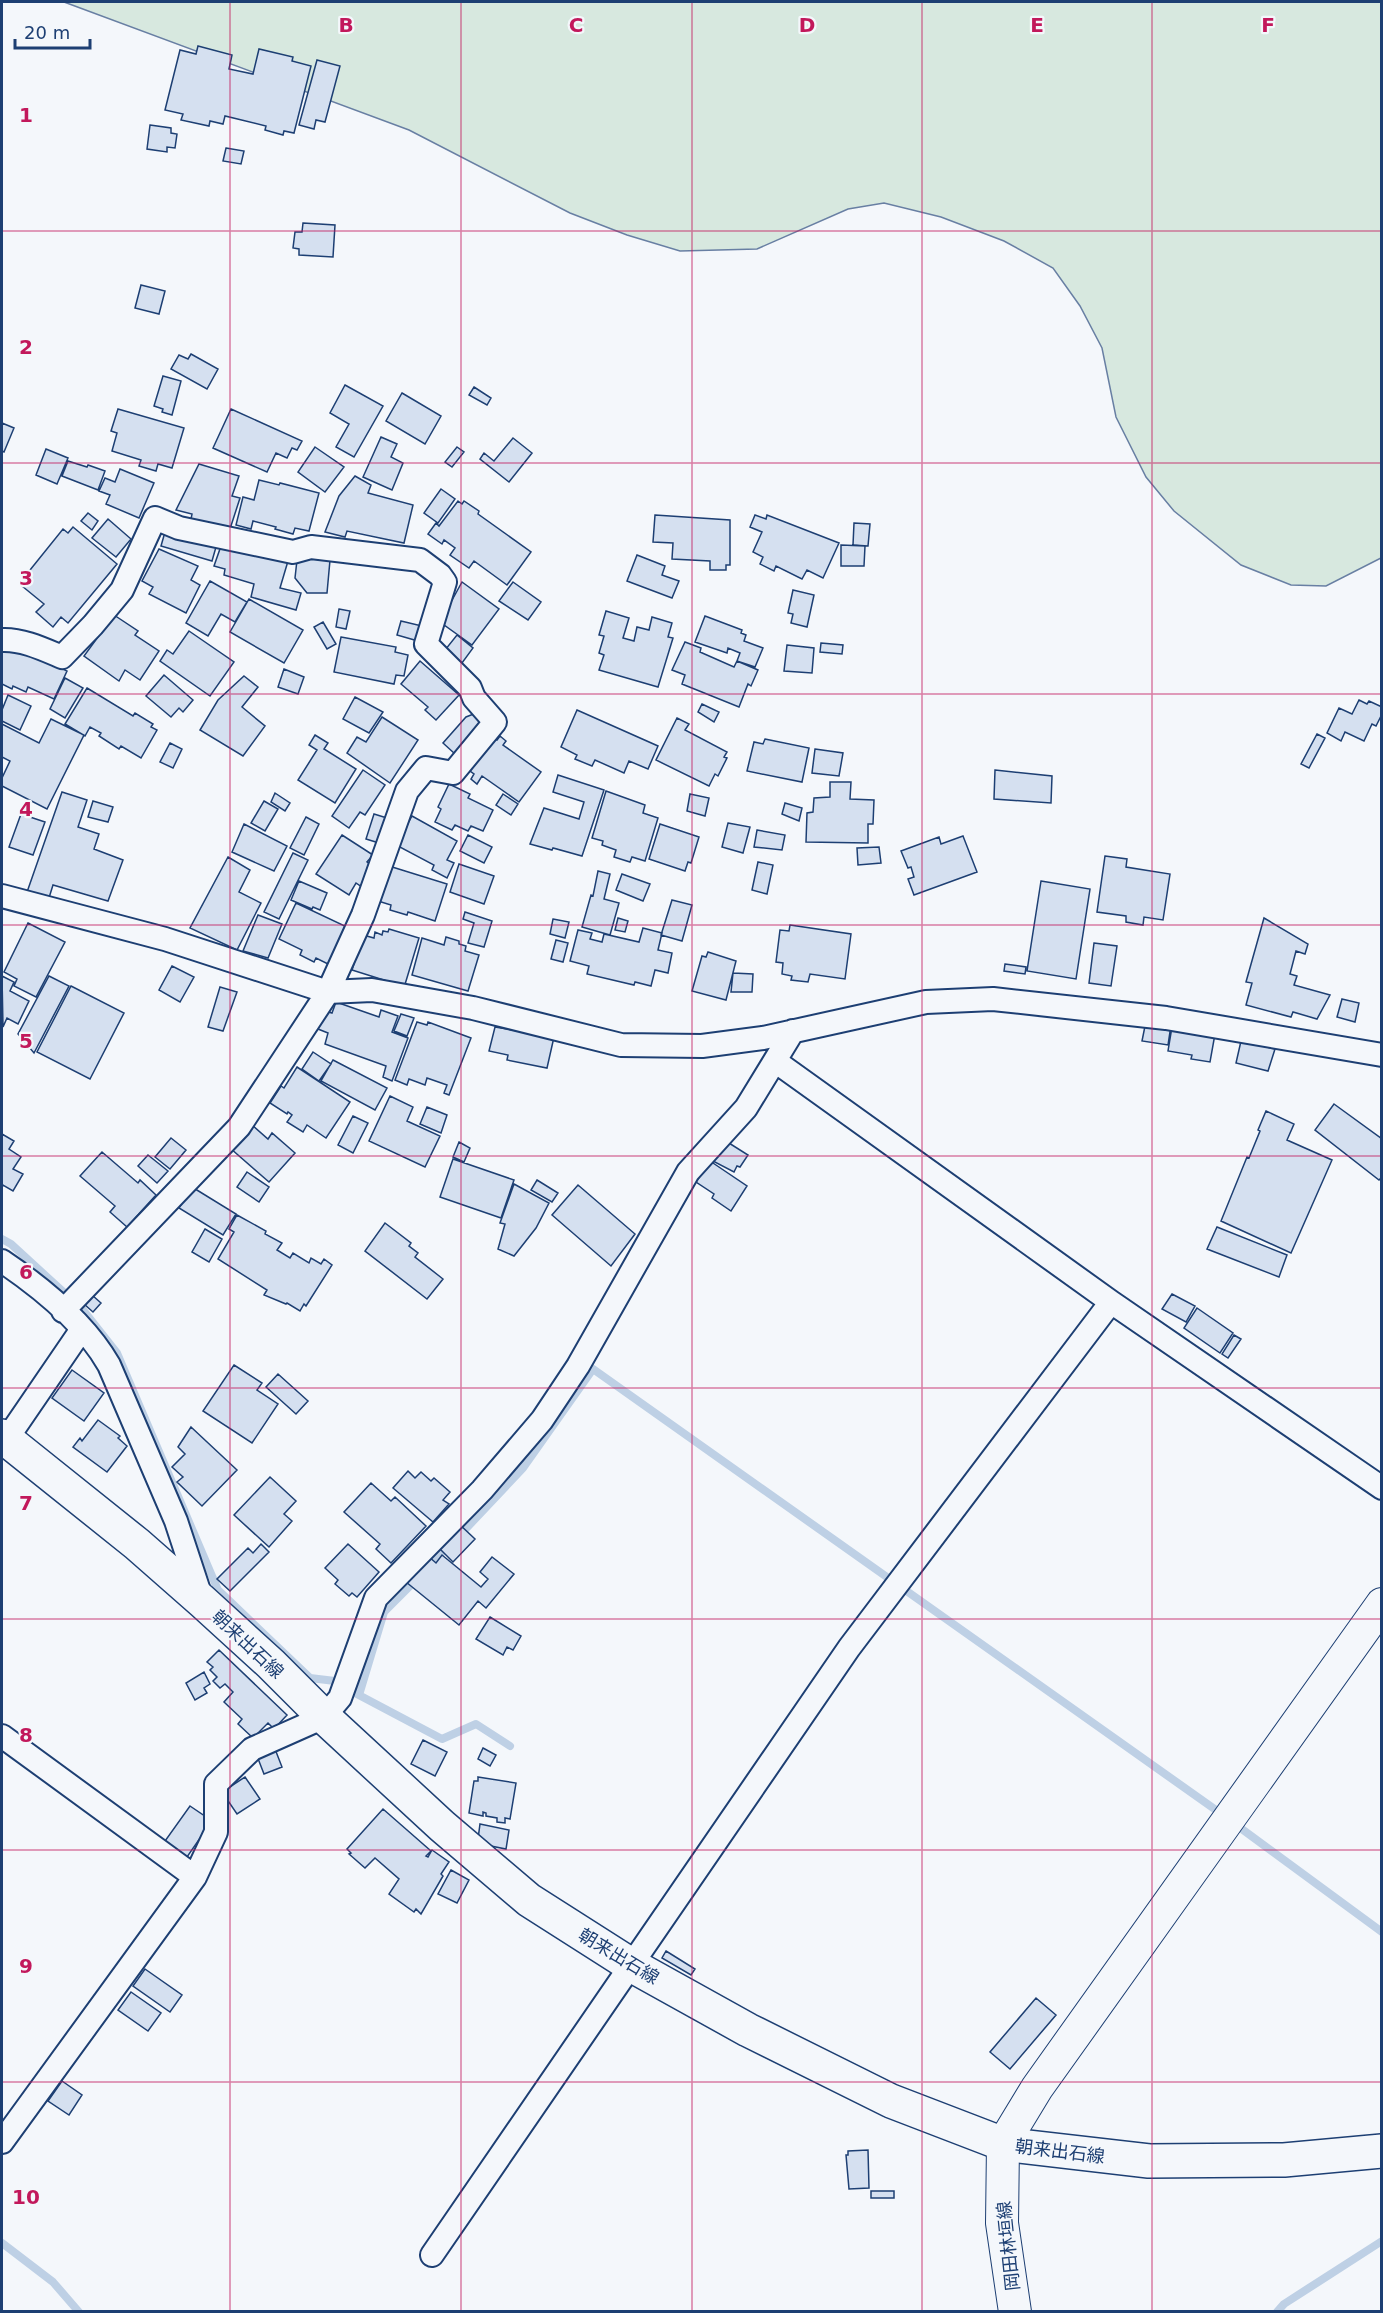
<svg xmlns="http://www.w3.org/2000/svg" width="1383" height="2313" font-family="'DejaVu Sans','Noto Sans JP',sans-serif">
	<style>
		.green { fill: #d7e8df; stroke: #687fa3; stroke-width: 1.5 }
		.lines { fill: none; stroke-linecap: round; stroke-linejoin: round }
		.stream { stroke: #bed0e5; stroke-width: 8 }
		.building { fill: #d5e0f0; stroke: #1d3f73; stroke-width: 1.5 }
		.street-casing { stroke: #1d3f73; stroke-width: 26 }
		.secondary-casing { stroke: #1d3f73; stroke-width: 34 }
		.primary-casing { stroke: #1d3f73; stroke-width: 36 }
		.street { stroke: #f4f7fb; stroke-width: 22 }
		.secondary { stroke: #f4f7fb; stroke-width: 32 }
		.primary { stroke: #f4f7fb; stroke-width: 33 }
		.grid { fill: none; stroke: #c2185b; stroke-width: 1.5; stroke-opacity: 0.55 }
		.labels { text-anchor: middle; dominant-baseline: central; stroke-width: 4.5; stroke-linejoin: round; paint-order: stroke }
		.street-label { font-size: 18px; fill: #1d3f73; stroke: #f4f7fb }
		.grid-label { font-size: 20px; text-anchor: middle; font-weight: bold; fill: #c2185b; stroke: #f4f7fb; stroke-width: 4.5; stroke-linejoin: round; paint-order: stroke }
	</style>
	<rect width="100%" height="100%" fill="#f4f7fb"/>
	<!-- green -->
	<path class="green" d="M64,2H1381V558L1326,586L1291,585L1241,565L1174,511L1146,477L1116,417L1102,348L1080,306L1053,268L1004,241L941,217L884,203L848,209L757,249L680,251L627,235L570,213L409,130Z"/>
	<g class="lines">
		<!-- stream -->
		<path class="stream" d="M2,1239L11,1244L83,1310L117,1353L218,1590L310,1678L335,1681L342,1685
			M459,1536L523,1468L593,1369L1223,1815
			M427,1568L448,1546
			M355,1693L442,1739L476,1724L510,1746
			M359,1695L384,1612L417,1579
			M1235,1824L1382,1932
			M2,2243L53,2282L79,2312
			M1277,2312L1284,2304L1382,2241"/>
	</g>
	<!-- building -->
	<path class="building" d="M198,46L232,55L229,69L253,74L259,49L293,57L292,61L311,66L294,133L284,131L283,135L265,130L266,126L225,116L223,124L210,121L209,126L181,120L183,114L165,110L180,50L196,54Z
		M317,60L340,66L325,122L316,120L314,129L299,125Z
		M150,125L171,128V133L177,134L175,148L167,147V152L147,149Z
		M226,148L244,151L241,164L223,161Z
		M303,223L335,225L333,257L299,255V249L293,248L295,232H302Z
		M141,285L165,291L159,314L135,308Z
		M191,354L218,369L207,389L171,369L179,355L188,359Z
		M163,376L181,381L172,415L162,412L163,409L154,406Z
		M345,385L383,406L354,457L336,447L349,424L330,413Z
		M474,387L491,398L487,405L469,395Z
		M402,393L441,416L425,444L386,421Z
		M118,409L184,428L172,468L158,464L156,471L139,466L141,460L112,451L117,433L111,431Z
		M231,409L302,441L297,450L292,448L287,458L276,453L267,472L213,448Z
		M2,423L14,428L4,452L2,451Z
		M381,437L397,444L391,457L403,463L392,490L363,477Z
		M513,438L532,453L509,482L480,459L484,453L494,461Z
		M315,447L344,467L325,492L298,472Z
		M457,447L464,452L452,467L445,462Z
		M46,449L68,458L57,484L36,475Z
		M68,461L87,467L88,465L105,471L98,490L62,476Z
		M199,464L239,476L232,496L240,498L229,532L191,519L192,514L176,510Z
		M120,469L154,483L139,518L106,504L110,495L99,491L105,478L115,482Z
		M355,476L371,485L368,493L413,505L404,543L347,531L345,537L325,532L339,496Z
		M259,480L279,485L280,483L319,493L309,531L295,528L293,534L275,529L276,527L253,521L251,529L236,525L243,497L254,500Z
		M441,489L455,499L438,523L424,513Z
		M458,501L462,504L464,501L479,511L478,514L531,552L507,585L474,561L469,568L450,555L455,548L444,540L442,544L428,534L436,523L439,526Z
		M88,513L98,521L92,530L81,521Z
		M655,515L730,520V565H726V570H710V561L672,559L673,543L653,542Z
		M755,515L766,519L767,515L839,543L823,578L807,570L802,579L776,566L774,571L760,564L763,557L753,552L762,532L750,527Z
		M108,519L131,539L116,557L92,538Z
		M854,523L870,524L868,546L853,545Z
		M73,527L117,564L68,623L61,617L53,627L36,612L44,604L22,586L29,578L26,575L63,529L68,533Z
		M165,532L216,547L212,561L161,546Z
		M841,545L865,546L864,566H841Z
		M221,546L288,561L280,588L301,593L296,610L251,597L254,584L224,575L225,569L214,566Z
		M159,549L198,566L191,580L200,585L186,613L149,594L153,587L142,581Z
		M637,555L665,566L662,575L679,581L672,598L627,581Z
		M312,556L330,560L327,593H307L295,578L297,560Z
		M210,581L247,602L235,622L221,614L208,636L186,623Z
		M462,582L499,609L472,645L440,622Z
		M513,582L541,602L528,620L499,601Z
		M793,590L814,595L807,627L791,623L793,614L788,613Z
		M249,599L303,630L284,663L230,632Z
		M339,609L350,611L346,629L336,627Z
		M606,611L629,618L623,638L634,641L637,627L649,630L652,617L672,623L668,637L673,638L658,687L599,670L604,655L599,653L604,636L599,635Z
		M114,615L138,631L135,635L159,651L140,680L125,670L119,681L84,656Z
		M705,616L742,630L741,633L746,635L744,641L763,648L755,667L737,661L740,653L728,648L727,653L695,642Z
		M401,621L422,626L418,641L397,635Z
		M323,622L336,644L327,649L314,627Z
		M189,631L234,662L210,696L160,661L167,650L173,654Z
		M457,635L473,648L462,663L445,650Z
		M341,637L396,647L395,652L408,655L404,676L396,675L394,684L334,672Z
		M685,642L701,648L700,652L734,667L737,661L758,670L751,686L748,684L739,707L682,684L685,675L672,670Z
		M821,643L843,645L842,654L820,652Z
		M787,645L814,648L812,673L784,671Z
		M2,646L29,652L67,671L54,699L28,687L26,692L13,686L12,689L2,684Z
		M420,661L459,695L436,720L425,710L428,707L401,684Z
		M284,669L304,677L298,694L278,687Z
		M164,675L193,700L183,712L179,708L171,717L146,696Z
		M244,676L258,687L242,707L265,726L243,756L200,730L218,700Z
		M65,678L83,688L65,718L50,709Z
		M87,688L133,716L135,713L153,724L151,727L157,730L141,758L121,746L119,749L99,736L101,733L90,727L85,736L65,724Z
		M8,695L31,706L20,730L2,721V710Z
		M355,697L383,712L369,733L343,719Z
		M1359,700L1367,704L1369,701L1382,707V714L1376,726L1372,724L1364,741L1345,732L1341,741L1327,733L1339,708L1352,714Z
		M702,704L719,712L714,722L698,712Z
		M577,710L658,746L648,769L629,761L624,773L595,760L592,766L575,759L577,755L561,747Z
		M476,713L483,719L455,754L443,743L466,717Z
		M382,717L418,740L390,783L347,753L357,737L366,742Z
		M677,718L689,724L685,730L727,752L724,757L727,758L718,776L715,774L709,786L656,760Z
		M51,719L84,735L47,809L2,786V778L10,761L2,757V724L39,743Z
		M1317,734L1325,738L1309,768L1301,764Z
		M315,735L328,743L324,749L356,769L335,803L298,780L317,750L309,745Z
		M500,736L506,741L503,745L541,772L519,802L482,776L477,784L471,779L474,774L470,771L493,738L497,740Z
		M765,739L809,748L802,782L747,771L754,742L763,744Z
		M170,743L182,749L173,768L160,762Z
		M815,749L843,753L839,776L812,773Z
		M363,770L385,785L365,815L360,812L349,828L332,816Z
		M995,770L1052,776L1051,803L994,799Z
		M558,775L604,790L582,856L553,848L552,850L530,844L544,808L579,819L584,802L553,792Z
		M830,782H851L850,799L874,800L873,824H868V843L806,842L807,813L813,812L814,798L830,797Z
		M449,784L470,794L468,798L493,810L483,831L471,826L468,831L455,825L452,830L435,822L441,809L438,807Z
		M606,791L645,805L643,813L658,818L645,861L632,857L630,862L614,857L616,850L602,845L603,841L592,838Z
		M62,792L87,800L78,827L99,834L94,849L123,860L108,901L53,885L48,901L26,895Z
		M275,793L290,803L285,811L271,802Z
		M503,794L518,804L511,815L496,805Z
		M690,794L709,798L705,816L687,811Z
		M93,801L113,807L108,822L88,817Z
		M264,801L278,809L265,831L251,823Z
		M785,803L802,808L799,821L782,814Z
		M21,814L45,822L33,855L9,847Z
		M374,814L387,818L379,843L366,839Z
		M412,816L457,841L447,860L454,863L447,878L432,870L434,865L396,845Z
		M306,817L319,824L304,855L290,848Z
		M728,823L750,827L743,853L722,847Z
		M244,824L287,846L274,871L232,852Z
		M660,824L699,837L691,863L688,862L685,871L649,859Z
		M757,830L785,835L782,850L754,847Z
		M342,835L373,855L367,862L371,865L365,874L367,875L362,887L356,883L349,895L316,874Z
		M468,835L492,847L484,863L460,851Z
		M963,836L977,872L914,895L908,879L914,877L911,867L908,868L901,851L939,837L941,844Z
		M879,847L881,863L858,865L857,848Z
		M293,853L308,860L279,919L264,912Z
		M1105,856L1127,859L1126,867L1170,874L1163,920L1144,917L1143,925L1126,922V916L1097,912Z
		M228,857L250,870L239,892L261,903L237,950L190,928Z
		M758,862L773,865L767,894L752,890Z
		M459,864L494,876L484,904L450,892Z
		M389,866L447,884L435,921L408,912L407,915L390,910L391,905L378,901Z
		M598,871L610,874L604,899L619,903L610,935L582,927L591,895L593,896Z
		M622,874L650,884L643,901L616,890Z
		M299,881L327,893L320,910L313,907L312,909L291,900Z
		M1041,881L1090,889L1076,979L1027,971Z
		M672,900L692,905L682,941L661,935Z
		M296,903L347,927L328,964L316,958L314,962L300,955L302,950L279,939Z
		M465,912L492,921L484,947L468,943L474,923L463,919Z
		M258,915L282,924L268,958L243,951Z
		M618,918L628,921L625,932L615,930Z
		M1264,918L1308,944L1305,954L1296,951L1290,974L1297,976L1294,985L1330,995L1317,1019L1293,1012L1291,1017L1246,1005L1252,983L1246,982Z
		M553,919L569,922L565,938L550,934Z
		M28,923L65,942L36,997L14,986L17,979L4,972Z
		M790,925L851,934L845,979L810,974L808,982L791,980L792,976L782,974L783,963L776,962L780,930L789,931Z
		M643,928L662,933L658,950L672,953L668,973L655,970L651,986L635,982L634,985L587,974L589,966L570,961L578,930L592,933L590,939L602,942L604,934L639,942Z
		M389,929L419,938L403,991L386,986L387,981L352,970L363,935L374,938L375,932L382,935L383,931L388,932Z
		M446,937L459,941V944L466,946L465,951L479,955L468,991L412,975L422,938L444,945Z
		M556,940L568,943L563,962L551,959Z
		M1094,943L1117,946L1111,986L1089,983Z
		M708,952L736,961L726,1000L692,991L702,956L706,957Z
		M1005,964L1026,967L1025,974L1004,971Z
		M172,966L194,977L180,1002L159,990Z
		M733,973L753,974L752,992H731Z
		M2,976L14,982L10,991L29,1001L18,1024L7,1018L3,1027Z
		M49,976L69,986L34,1053L18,1034Z
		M71,986L124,1013L90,1079L37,1052Z
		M220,987L237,992L223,1031L208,1027Z
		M1342,999L1359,1003L1355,1022L1337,1017Z
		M336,1002L379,1017L381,1010L398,1016L392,1032L408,1038L392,1081L383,1077L386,1066L325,1044L328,1033L318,1029L325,1011L332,1013Z
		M401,1014L414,1018L407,1036L394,1031Z
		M1146,1021L1171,1025L1168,1045L1142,1041Z
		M417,1022L427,1025L428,1022L471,1038L449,1095L444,1093L447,1085L427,1078L425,1085L409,1079L407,1085L395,1080Z
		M495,1027L554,1037L547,1068L507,1060L508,1055L489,1051Z
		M1172,1027L1215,1034L1210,1062L1191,1059L1192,1055L1168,1051Z
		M1241,1041L1275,1049L1268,1071L1236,1063Z
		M313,1052L331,1064L319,1081L302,1069Z
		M333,1060L387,1088L375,1110L321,1081Z
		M297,1067L350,1102L326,1138L307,1125L303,1132L287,1122L292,1115L288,1112L287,1114L270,1103L281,1086L284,1088Z
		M390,1096L413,1107L407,1121L440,1136L425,1167L369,1141Z
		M1334,1104L1382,1139V1177L1379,1180L1315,1130Z
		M427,1107L447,1115L441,1133L420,1124Z
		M1266,1111L1294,1124L1287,1140L1332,1160L1291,1253L1221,1221L1247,1157L1249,1158L1260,1131L1258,1130Z
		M353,1116L368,1123L353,1153L338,1145Z
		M251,1124L268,1139L272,1133L295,1153L269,1182L230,1148Z
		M2,1134L14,1141L9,1149L21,1157L13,1169L23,1174L13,1191L3,1185L2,1188Z
		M171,1138L186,1150L170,1169L155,1157Z
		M721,1138L748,1155L740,1167L737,1166L734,1172L709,1159Z
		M459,1142L470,1148L464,1162L453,1157Z
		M102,1152L138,1183L140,1180L156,1195L127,1227L110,1212L115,1206L80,1176Z
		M148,1155L168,1171L157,1183L138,1166Z
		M453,1159L514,1180L501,1218L440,1197Z
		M710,1161L747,1186L731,1211L712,1198L714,1194L696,1182Z
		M247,1172L269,1187L259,1202L237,1187Z
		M537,1180L558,1193L552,1202L531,1190Z
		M514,1184L549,1203L536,1228L514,1256L498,1249L505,1224L500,1223Z
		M578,1185L635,1234L611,1266L552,1215Z
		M192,1187L236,1214L223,1235L179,1208Z
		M237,1215L266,1231L265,1234L282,1243L277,1250L290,1258L293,1253L309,1263L311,1258L321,1264L324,1259L332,1265L306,1306L304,1304L300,1311L287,1303L286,1304L264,1295L267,1290L218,1259L234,1232L229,1229Z
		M385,1223L411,1243L409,1246L418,1253L415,1257L443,1279L427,1299L365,1251Z
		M1217,1227L1287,1255L1279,1277L1207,1249Z
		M205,1229L222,1239L209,1262L192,1252Z
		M1172,1294L1195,1306L1186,1322L1162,1309Z
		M92,1295L101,1303L93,1312L84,1304Z
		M1197,1308L1233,1333L1220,1353L1184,1328Z
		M1234,1335L1241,1339L1228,1358L1222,1354Z
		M234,1365L262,1383L257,1390L278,1404L252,1443L203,1411Z
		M72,1370L104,1393L84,1421L52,1398Z
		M278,1374L308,1401L296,1414L266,1387Z
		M98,1420L120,1436L118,1438L127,1446L107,1472L73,1447L80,1438L82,1441Z
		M191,1427L237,1470L202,1506L177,1482L183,1477L172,1467L185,1454L178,1447Z
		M408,1471L415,1478L421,1472L431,1481L434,1478L450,1492L443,1500L449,1504L433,1522L393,1488Z
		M270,1477L296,1501L284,1514L292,1521L269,1547L234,1515Z
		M371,1483L391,1501L395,1497L426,1526L391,1563L376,1549L380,1544L344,1512Z
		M458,1523L475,1539L453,1562L437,1546Z
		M261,1544L269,1552L230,1591L217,1579L248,1548L253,1553Z
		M348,1544L379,1572L357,1597L352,1593L349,1596L335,1584L338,1580L325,1568Z
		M442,1555L481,1587L488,1579L480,1572L492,1557L514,1574L486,1608L478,1601L459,1625L406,1582L428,1556L436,1563Z
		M490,1617L521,1636L513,1650L507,1647L503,1655L476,1639Z
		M219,1650L287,1715L274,1729L268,1723L253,1738L238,1724L242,1719L224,1702L233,1692L225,1684L220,1688L213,1681L217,1677L210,1670L213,1667L207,1662Z
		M204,1672L210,1684L204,1688L207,1693L195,1700L186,1683Z
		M423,1740L447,1752L435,1776L411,1764Z
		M483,1748L496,1755L490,1766L478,1759Z
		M275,1749L282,1767L264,1774L257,1756Z
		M245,1777L260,1799L237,1814L222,1792Z
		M478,1777L516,1783L510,1819L505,1818V1823L497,1822V1818L486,1816V1813L483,1812V1816L469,1813L474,1781H478Z
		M190,1806L212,1821L187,1857L165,1841Z
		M383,1809L431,1851L426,1856L428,1857L432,1850L449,1862L441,1874L443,1876L421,1914L416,1909L414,1912L389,1894L399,1879L375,1858L365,1868L349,1854L351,1853L347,1849Z
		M480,1824L509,1830L506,1849L486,1845L478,1839Z
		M451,1870L469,1880L457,1903L438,1894Z
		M666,1951L695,1969L691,1975L662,1958Z
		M145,1969L182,1995L170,2012L133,1986Z
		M131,1992L161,2013L148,2031L118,2010Z
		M1036,1998L1056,2015L1010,2069L990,2052Z
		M62,2081L82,2095L69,2115L48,2101Z
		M868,2150L869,2188L849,2189L846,2155H848V2151Z
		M871,2191H894V2198H871Z"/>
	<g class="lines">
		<defs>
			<path id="street" d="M2,640C22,639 43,649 62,657L93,625L122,590L155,518L179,528L293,552L311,547L420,560L440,575L445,582L426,644L470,688L474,698L495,722L453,773L426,768L407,791L363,915L328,992L239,1127L63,1311
				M2,896L165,939L328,992L372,990L473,1008L621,1045L702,1046L763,1038L926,1002L993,999L1166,1018L1382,1055
				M775,1061L1111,1302L1382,1488
				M2,1261C42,1288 85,1323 109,1365L176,1521L202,1600
				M2,1446L82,1329
				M2,1736L195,1877
				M2,2142L195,1877L216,1832V1784L252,1749L324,1717L340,1698L376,1598L482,1490L542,1420L578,1366L688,1172L746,1108L793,1031
				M432,2255L849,1648L1111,1302"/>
			<path id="secondary" d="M1015,2312L1002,2223L1003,2144L1037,2088L1382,1604"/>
			<path id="primary" d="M2,1436L137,1544L203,1602L271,1664L324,1717L442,1826L529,1900L631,1965L748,2030L891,2101L1003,2144L1149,2161L1284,2160L1382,2151"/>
		</defs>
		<!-- street casing -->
		<use href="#street" class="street-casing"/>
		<!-- secondary casing -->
		<use href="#secondary" class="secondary-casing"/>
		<!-- primary casing -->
		<use href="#primary" class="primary-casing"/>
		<!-- street -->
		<use href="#street" class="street"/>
		<!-- secondary -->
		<use href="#secondary" class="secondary"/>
		<!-- primary -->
		<use href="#primary" class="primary"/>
	</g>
	<!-- grid -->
	<path class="grid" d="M230,2V2312M461,2V2312M692,2V2312M922,2V2312M1152,2V2312M2,231H1382M2,463H1382M2,694H1382M2,925H1382M2,1156H1382M2,1388H1382M2,1619H1382M2,1850H1382M2,2082H1382"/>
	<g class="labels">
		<!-- street labels -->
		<g class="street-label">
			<text transform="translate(248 1644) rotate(43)">朝来出石線</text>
			<text transform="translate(619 1956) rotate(31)">朝来出石線</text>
			<text transform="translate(1060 2151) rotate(7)">朝来出石線</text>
			<text transform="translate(1008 2246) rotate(-96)">岡田林垣線</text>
		</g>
	</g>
	<g class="grid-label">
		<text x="346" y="32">B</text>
		<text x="576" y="32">C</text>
		<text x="807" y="32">D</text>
		<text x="1037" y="32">E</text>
		<text x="1268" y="32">F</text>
		<text x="26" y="122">1</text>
		<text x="26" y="354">2</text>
		<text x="26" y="585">3</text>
		<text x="26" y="816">4</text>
		<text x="26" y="1048">5</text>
		<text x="26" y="1279">6</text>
		<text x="26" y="1510">7</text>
		<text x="26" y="1742">8</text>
		<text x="26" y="1973">9</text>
		<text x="26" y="2204">10</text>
	</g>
	<!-- border -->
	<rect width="1383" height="2313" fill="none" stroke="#1d3f73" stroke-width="6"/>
	<!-- scale -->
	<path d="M15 39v9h75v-9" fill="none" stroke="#1d3f73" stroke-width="3"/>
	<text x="24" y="39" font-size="18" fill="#1d3f73" stroke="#f4f7fb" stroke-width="4.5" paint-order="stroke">20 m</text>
</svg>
